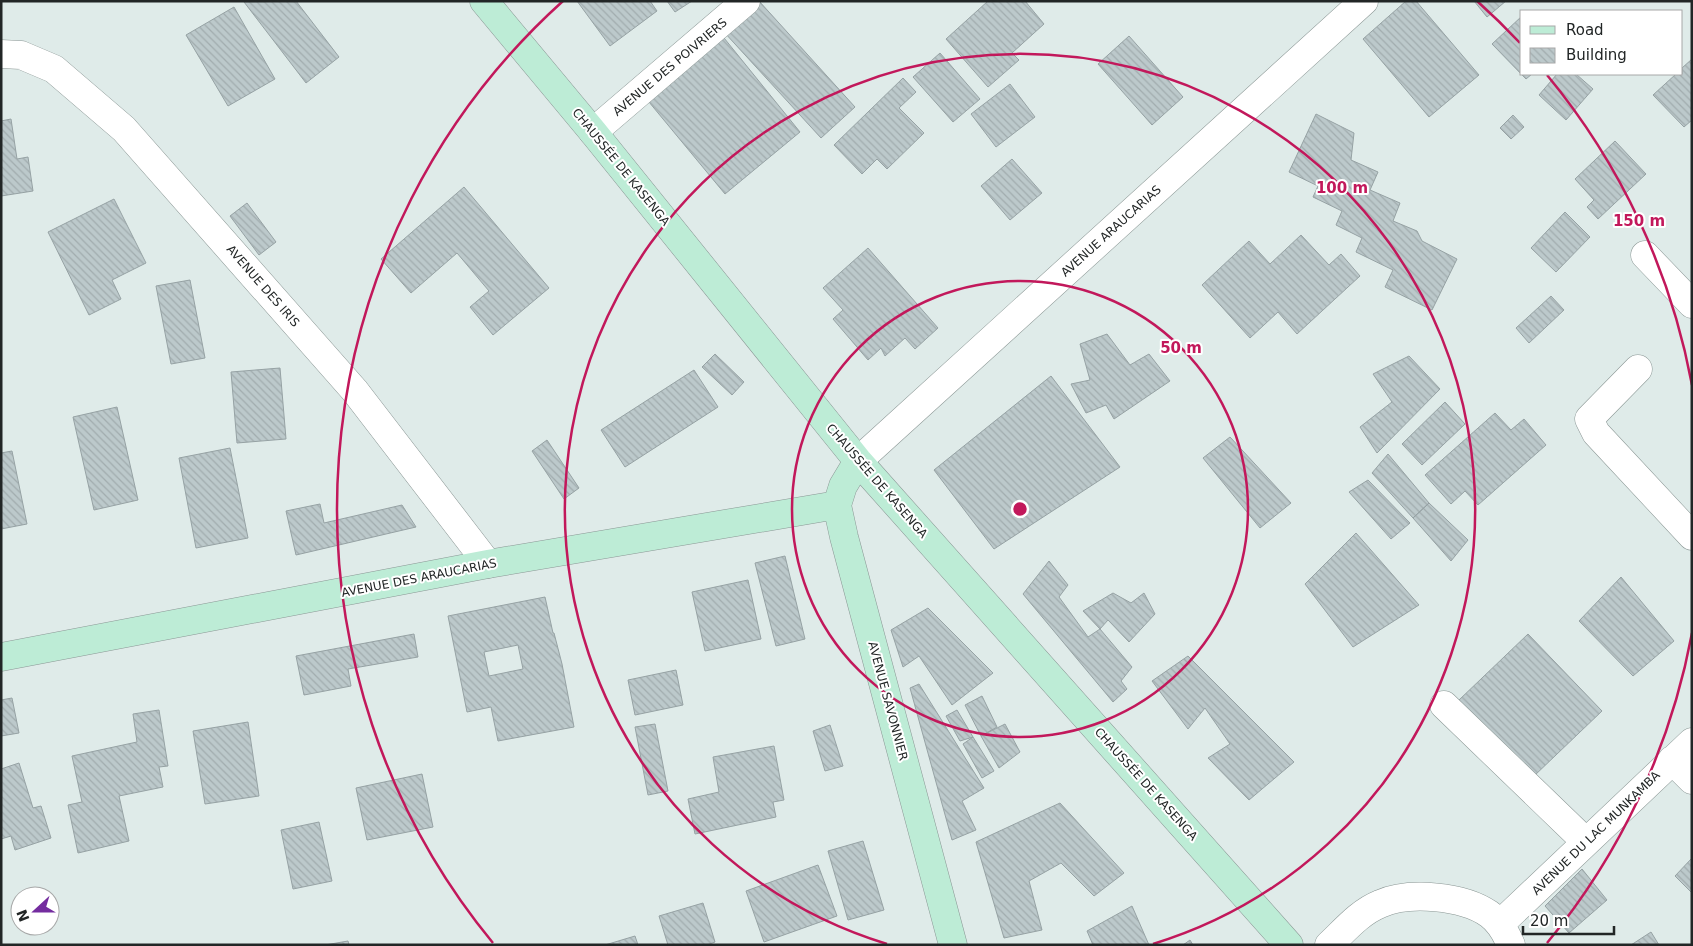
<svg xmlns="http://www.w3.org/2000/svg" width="1693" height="946" font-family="'DejaVu Sans',sans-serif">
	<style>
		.building { fill: url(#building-back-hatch); stroke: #96a2a4; fill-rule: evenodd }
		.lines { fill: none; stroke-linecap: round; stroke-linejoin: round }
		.street-casing { stroke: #8b9795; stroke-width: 29 }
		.secondary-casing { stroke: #8b9795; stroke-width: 29 }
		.street { stroke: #fff; stroke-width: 28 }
		.secondary { stroke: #bdecd6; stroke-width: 28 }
		.ring { fill: none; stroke: #c2185b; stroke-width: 2.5 }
		.labels { text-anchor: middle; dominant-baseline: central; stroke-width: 4; stroke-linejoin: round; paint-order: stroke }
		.street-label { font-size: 12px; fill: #222626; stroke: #fff }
		.centre { fill: #c2185b; stroke: #fff; stroke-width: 2.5 }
		.ring-label { font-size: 15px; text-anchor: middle; font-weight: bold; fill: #c2185b; stroke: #fff; stroke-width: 4; stroke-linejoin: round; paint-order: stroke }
	</style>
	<defs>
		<pattern id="building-back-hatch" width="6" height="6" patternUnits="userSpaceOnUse" patternTransform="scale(1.25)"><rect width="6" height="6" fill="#bcc9cb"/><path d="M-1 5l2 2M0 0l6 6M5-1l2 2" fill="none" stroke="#a1acae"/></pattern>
	</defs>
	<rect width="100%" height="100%" fill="#dfebe9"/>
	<!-- building -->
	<path class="building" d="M296,1L339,57L306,83L244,2Z
		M577,1H650L657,11L610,46Z
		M667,1H692L675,12Z
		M759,1L855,107L821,138L724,32Z
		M988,1H1025L1044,24L1012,53L1019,60L988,87L946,39Z
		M1406,1H1416L1479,75L1429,117L1363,39Z
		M1474,1H1506L1487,17Z
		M234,7L275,79L228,106L186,35Z
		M1522,16V74H1532L1526,79L1492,44Z
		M720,33L800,132L725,194L644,96Z
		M1129,36L1183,97L1152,125L1098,64Z
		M940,53L980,99L953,122L913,77Z
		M1692,59V120L1684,127L1653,95L1676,74H1682V68Z
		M1557,74H1576L1593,89L1566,120L1539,95Z
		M903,78L916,92L899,108L924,133L887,169L877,159L862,174L834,145Z
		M1010,84L1035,117L996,147L971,114Z
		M1316,114L1354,133L1351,160L1378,172L1370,190L1400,203L1393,221L1417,231L1422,241L1457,259L1432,310L1385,287L1393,270L1356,252L1362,238L1336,225L1342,211L1313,197L1318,186L1289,172Z
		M1513,115L1524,127L1511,139L1500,128Z
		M11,119L17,159L28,157L33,191L1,196V121Z
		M1615,141L1646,174L1598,219L1587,207L1594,200L1575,179Z
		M1012,159L1042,193L1010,220L981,186Z
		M464,187L549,288L493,335L470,307L489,291L457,253L411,293L381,259Z
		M114,199L146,263L112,280L121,299L89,315L48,232Z
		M247,203L276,242L259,255L230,216Z
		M1565,212L1590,237L1556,272L1531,248Z
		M1301,235L1329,265L1341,254L1360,276L1297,334L1278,312L1250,338L1202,285L1249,241L1270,264Z
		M868,248L938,328L915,349L905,338L885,356L881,348L868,360L833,319L843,310L823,288Z
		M190,280L205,358L171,364L156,286Z
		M1551,296L1564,310L1529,343L1516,328Z
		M1107,334L1130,365L1149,354L1170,381L1114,419L1106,405L1086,413L1071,384L1090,380L1080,344Z
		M715,354L744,382L732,395L702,367Z
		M1409,356L1440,389L1377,453L1360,427L1392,402L1373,374Z
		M280,368L286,439L237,443L231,372Z
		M694,370L718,407L625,467L601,430Z
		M1051,376L1120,467L994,549L934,470Z
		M1445,402L1465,424L1422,465L1402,444Z
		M117,407L138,500L94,510L73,417Z
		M1495,413L1511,430L1524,419L1546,445L1478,505L1465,491L1451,504L1425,475Z
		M1230,437L1291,503L1260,528L1203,458Z
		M547,440L579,488L564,499L532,451Z
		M230,448L248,538L196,548L179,458Z
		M12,451L27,524L1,529V453Z
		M1388,454L1429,503L1413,518L1372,473Z
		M1368,480L1410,523L1391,539L1349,492Z
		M1429,503L1468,540L1451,561L1413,518Z
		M320,504L324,523L402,505L416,527L296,555L286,511Z
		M1356,533L1419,605L1353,647L1305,584Z
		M785,556L805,639L776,646L755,563Z
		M1049,561L1068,585L1059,597L1088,637L1100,629L1132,667L1121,681L1127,689L1113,702L1023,594Z
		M1621,577L1674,641L1633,676L1579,621Z
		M748,580L761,639L705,651L692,592Z
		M1113,593L1131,603L1144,593L1155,614L1129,642L1108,620L1100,629L1083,611Z
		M545,597L553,633H554L562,664L574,727L498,741L491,707L467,712L448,616ZM518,645L523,669L489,676L484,652Z
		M928,608L993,673L952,705L919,656L903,667L891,630Z
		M414,634L418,657L348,669L351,686L304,695L296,656Z
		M1528,634L1602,711L1533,777L1459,700Z
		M1188,656L1294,762L1249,800L1208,758L1230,744L1205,708L1188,729L1152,681Z
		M676,670L683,705L635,715L628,680Z
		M919,684L984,788L962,801L976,830L952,840L910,688Z
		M982,696L997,727L981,736L965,705Z
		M12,698L19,733L1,736V700Z
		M159,710L168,766L159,767L163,787L119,796L129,841L78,853L68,805L82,802L72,756L137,742L133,714Z
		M957,710L973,737L960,741L946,716Z
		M248,722L259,796L205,804L193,731Z
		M655,724L668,791L648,795L635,727Z
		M1005,724L1020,752L999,768L981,736Z
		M830,725L843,766L825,771L813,731Z
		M973,737L994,771L982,778L963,744Z
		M774,746L784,800L773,802L776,817L695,834L688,799L719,792L713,757Z
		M19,763L33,808L41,806L51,838L15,850L11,836L1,839V769Z
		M422,774L433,827L367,840L356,788Z
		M1060,803L1124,873L1094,896L1061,863L1029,881L1042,930L1004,938L976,842Z
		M319,822L332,881L293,889L281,830Z
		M863,841L884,910L848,920L828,851Z
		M1692,858V893L1675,876Z
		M818,865L837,916L764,942L746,891Z
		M1582,869L1607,900L1569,933L1545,906Z
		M703,903L715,942L707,945H668L659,916Z
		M1132,906L1149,945H1093L1087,931Z
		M1651,932L1659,945H1631Z
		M635,936L638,945H605Z
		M1190,940L1193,945H1183Z
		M348,941L349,945H325Z"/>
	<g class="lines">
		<defs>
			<path id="street" d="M1,54L21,55L54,69L124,129L355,391L488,564
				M593,132L746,1
				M1645,255L1692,304
				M1638,369L1589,419L1596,433L1692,536
				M858,461L1364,1
				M1444,705L1586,842
				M1672,760L1692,780
				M1500,924L1692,742
				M1329,945C1345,930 1360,912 1380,904C1409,891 1463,896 1489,914C1500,922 1506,933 1511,945"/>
			<path id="secondary" d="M484,1L593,132L858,461L1289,945
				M858,461L843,486L837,505L844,537L953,945
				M1,657L488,564L837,505"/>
		</defs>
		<!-- street casing -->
		<use href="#street" class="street-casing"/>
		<!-- secondary casing -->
		<use href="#secondary" class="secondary-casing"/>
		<!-- street -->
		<use href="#street" class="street"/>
		<!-- secondary -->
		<use href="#secondary" class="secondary"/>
	</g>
	<!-- distance rings -->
	<g class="ring">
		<circle cx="1020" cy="509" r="228"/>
		<path d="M887 944A455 455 0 1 1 1153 944"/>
		<path d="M1692 633A683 683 0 0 1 1547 943M493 943A683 683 0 0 1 563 1M1477 1A683 683 0 0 1 1520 43M1547 75A683 683 0 0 1 1692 385"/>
	</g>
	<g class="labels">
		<!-- street labels -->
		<g class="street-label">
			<text transform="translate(670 67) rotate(-40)">AVENUE DES POIVRIERS</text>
			<text transform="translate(621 167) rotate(51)">CHAUSSÉE DE KASENGA</text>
			<text transform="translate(1111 231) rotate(-42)">AVENUE ARAUCARIAS</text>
			<text transform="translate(263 286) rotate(49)">AVENUE DES IRIS</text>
			<text transform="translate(877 481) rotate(49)">CHAUSSÉE DE KASENGA</text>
			<text transform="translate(419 578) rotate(-11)">AVENUE DES ARAUCARIAS</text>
			<text transform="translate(888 701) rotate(75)">AVENUE SAVONNIER</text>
			<text transform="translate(1146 784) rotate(48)">CHAUSSÉE DE KASENGA</text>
			<text transform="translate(1596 833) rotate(-44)">AVENUE DU LAC MUNKAMBA</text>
		</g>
	</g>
	<circle cx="1020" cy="509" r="8" class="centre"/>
	<g class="ring-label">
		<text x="1342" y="193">100 m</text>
		<text x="1639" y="226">150 m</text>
		<text x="1181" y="353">50 m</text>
	</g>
	<!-- border -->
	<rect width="1693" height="946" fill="none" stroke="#222626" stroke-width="5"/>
	<!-- legend -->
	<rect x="1520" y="10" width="162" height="65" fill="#ffffff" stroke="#a7a8a8"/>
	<rect x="1530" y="26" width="25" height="8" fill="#bdecd6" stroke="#a7a8a8"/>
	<text x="1566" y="35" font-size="15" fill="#222626">Road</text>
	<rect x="1530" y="48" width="25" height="15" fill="url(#building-back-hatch)" stroke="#a7a8a8"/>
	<text x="1566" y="60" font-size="15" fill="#222626">Building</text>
	<!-- north arrow -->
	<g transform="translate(35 911) rotate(249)"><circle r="24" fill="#ffffff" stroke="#a7a8a8"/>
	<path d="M0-4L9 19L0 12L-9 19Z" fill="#742c9f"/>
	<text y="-8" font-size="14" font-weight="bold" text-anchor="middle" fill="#222626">N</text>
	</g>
	<!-- scale -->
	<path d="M1523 926v8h91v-8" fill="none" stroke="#222626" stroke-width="2.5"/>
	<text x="1530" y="926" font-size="15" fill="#222626" stroke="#ffffff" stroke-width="4" paint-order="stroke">20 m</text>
</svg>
